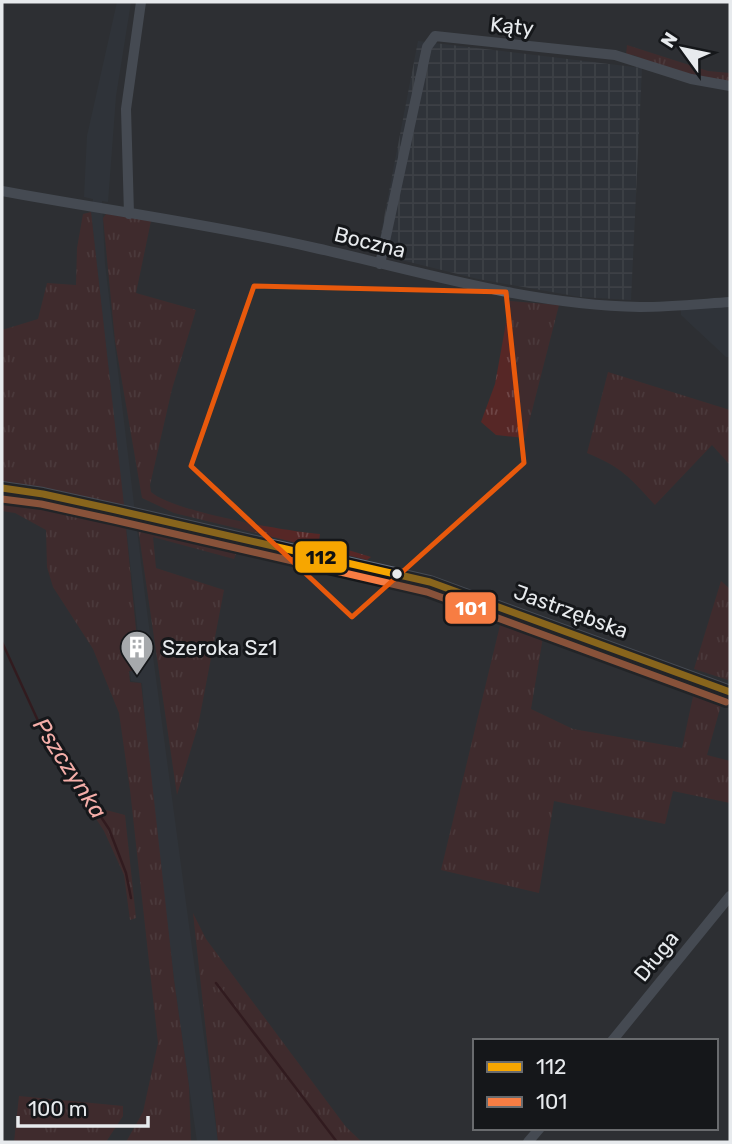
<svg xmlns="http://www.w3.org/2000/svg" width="732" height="1144" font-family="Rubik,sans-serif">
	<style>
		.built { fill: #323841 }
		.industrial { fill: url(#industrial-grid) }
		.grass { fill: url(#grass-tufts) }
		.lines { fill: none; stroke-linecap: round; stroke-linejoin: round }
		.stream { stroke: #370408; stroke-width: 2.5 }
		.street { stroke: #626b79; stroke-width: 10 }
		.secondary { stroke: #636c7b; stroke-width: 14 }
		.bus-1-casing { stroke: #15171a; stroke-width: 12 }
		.bus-2-casing { stroke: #15171a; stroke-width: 12 }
		.bus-1 { stroke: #f7a600; stroke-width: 7 }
		.bus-2 { stroke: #f77d43; stroke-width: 7 }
		.marked { fill: none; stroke: #e8590c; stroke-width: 5; stroke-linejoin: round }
		.bus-dot { fill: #e7eaed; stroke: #15171a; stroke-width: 2.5 }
		.labels { text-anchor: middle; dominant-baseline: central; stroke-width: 6; stroke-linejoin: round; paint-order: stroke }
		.street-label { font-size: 21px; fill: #e7eaed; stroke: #15171a }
		.poi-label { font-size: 21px; fill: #e7eaed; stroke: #15171a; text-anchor: start }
		.water-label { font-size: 23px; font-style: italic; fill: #f5aea9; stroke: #15171a }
		.line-badge { stroke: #15171a; stroke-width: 2.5 }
		.badge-label { font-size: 19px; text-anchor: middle; font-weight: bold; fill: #fff }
		.pale-badge-label { font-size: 19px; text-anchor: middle; font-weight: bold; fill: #111 }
	</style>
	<defs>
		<pattern id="industrial-grid" width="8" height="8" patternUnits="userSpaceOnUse" patternTransform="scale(1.75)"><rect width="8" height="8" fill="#323841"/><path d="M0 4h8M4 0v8" fill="none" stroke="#50555d"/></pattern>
		<pattern id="grass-tufts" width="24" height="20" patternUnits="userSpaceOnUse" patternTransform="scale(1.75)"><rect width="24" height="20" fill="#562726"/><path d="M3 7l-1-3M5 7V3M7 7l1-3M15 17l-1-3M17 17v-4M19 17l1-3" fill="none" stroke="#6e4646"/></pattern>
	</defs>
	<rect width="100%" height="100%" fill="#2d3033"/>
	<!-- built -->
	<path class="built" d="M117,2H131L116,96L108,202L102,201L105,264L146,604L218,1142H197L174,980L150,778L142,683L131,681L130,671L141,670L138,634L95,249L91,212L93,199L84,197L87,136Z
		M730,307V357H726L681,315V308Z"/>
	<!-- industrial -->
	<path class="industrial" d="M418,41L642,68L631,300L580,297L478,279L377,254Z"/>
	<!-- grass -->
	<path class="grass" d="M627,45L708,71L730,73V83L669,69L633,55H626Z
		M91,212L124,505L2,482V330L38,319L47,283L76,285L77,248L83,214Z
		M106,214L151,221L136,293L196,310L172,389L150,485L151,492C174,512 286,531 320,534L319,541L371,557L367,560L174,513L142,498L115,341L103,218Z
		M510,301L559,305L525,438L496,435L481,422L495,384Z
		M608,372L730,410V465L712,445L655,505C629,477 623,468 587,453Z
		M2,493L125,518L140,670L129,671L130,682L141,683L174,980L189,1086L191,1142H126L143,1112L158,1043L130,790L119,713L93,649L53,587L47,567L46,530L15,513L2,511Z
		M137,521L240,544L234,559L153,537L156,568L224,590L198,726L177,795Z
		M721,581L730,589V672L728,680L694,669Z
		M502,617L544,631L531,709L573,729L682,748L695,687L723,698L707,755L730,761V803L673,791L665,824L554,801L539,893L441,870Z
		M87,805L125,815L136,918L130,920L124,875L104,831Z
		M193,913L206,939L346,1127L362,1142H218Z
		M19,1096L123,1106V1116L106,1142H14Z"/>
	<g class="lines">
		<!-- stream -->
		<path class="stream" d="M2,642L39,723L109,829L126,873L131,898
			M216,983L337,1142"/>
		<!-- street -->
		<path class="street" d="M2,191C105,210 209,224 311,247C420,271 527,305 640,307C670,307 700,304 730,302
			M129,214L126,109L141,2
			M380,264L427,47L435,36L615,55L691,79L730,86
			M612,1041L730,896
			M528,1142L540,1128"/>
		<!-- secondary -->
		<path class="secondary" d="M2,488L43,494L116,510L430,582L730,692"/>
		<defs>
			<path id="bus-1" d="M2,488L43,494L116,510L430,582L730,692"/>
			<path id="bus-2" d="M2,499L41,504L114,520L427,592L726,702"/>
		</defs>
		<!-- bus-1 casing -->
		<use href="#bus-1" class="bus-1-casing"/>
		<!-- bus-2 casing -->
		<use href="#bus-2" class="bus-2-casing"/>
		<!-- bus-1 -->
		<use href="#bus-1" class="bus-1"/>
		<!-- bus-2 -->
		<use href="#bus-2" class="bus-2"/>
	</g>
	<!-- marked area -->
	<path d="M0 0H732V1144H0ZM254,286L506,292L524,463L352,617L191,466Z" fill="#2d3033" fill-opacity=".55" fill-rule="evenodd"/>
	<path class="marked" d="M254,286L506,292L524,463L352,617L191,466Z"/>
	<!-- icons -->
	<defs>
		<symbol id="building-pin" viewBox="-11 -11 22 30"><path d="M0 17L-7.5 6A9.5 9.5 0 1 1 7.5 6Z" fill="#a6a9ac" stroke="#15171a"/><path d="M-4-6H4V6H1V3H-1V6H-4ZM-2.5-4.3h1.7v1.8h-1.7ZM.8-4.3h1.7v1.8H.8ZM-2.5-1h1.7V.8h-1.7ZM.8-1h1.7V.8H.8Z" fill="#fff"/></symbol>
	</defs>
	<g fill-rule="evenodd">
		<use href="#building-pin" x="118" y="628" width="38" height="52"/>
	</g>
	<!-- markers -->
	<circle class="bus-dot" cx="397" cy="574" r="6"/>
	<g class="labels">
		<!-- street labels -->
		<g class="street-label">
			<text transform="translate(512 26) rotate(6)">Kąty</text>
			<text transform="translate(370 242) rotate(14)">Boczna</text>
			<text transform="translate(571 611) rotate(20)">Jastrzębska</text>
			<text transform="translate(656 956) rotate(-51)">Długa</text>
		</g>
		<!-- poi labels -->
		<g class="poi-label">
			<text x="162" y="647">Szeroka Sz1</text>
		</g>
		<!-- water labels -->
		<g class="water-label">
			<text transform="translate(70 768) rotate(57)">Pszczynka</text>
		</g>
	</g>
	<g class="line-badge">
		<rect x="294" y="540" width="54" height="34" rx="7" fill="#f7a600"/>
		<rect x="444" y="591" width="53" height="34" rx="7" fill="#f77d43"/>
	</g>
	<g class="badge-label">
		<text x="471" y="615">101</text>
	</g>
	<g class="pale-badge-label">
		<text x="321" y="564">112</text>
	</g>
	<!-- border -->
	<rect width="732" height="1144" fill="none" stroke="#e7eaed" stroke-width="7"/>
	<!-- legend -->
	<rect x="473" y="1039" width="245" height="91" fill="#15171a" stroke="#696b6e" stroke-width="2"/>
	<rect x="487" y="1062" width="35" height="10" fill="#f7a600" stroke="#696b6e" stroke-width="2"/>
	<text x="536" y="1074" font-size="21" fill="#e7eaed">112</text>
	<rect x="487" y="1097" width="35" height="10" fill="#f77d43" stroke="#696b6e" stroke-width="2"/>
	<text x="536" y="1109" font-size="21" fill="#e7eaed">101</text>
	<!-- north arrow -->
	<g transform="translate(683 49) rotate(303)" stroke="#15171a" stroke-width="5" paint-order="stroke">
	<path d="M0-5L12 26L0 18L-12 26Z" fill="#e7eaed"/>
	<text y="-10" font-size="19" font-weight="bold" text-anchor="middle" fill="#e7eaed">N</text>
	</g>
	<!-- scale -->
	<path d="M18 1116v10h130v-10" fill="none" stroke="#e7eaed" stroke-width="3.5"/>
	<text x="28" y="1116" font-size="21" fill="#e7eaed" stroke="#15171a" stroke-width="5" paint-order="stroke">100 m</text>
</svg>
